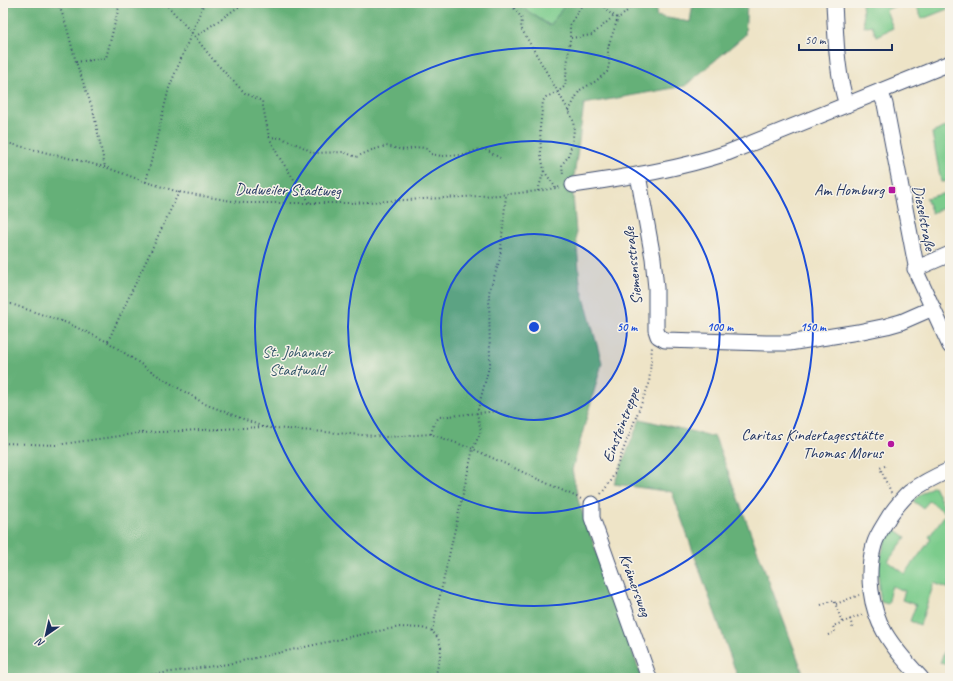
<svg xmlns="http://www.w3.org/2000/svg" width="953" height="681" font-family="Caveat,sans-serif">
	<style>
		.green { fill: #7ccc8c; stroke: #4c7e75 }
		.forest { fill: #65b078; stroke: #40706b }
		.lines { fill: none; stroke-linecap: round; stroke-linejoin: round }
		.minor-casing { stroke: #3b4a6e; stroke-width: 17 }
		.path { stroke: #3b4a6e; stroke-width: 2; stroke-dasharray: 1 3; stroke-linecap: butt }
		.minor { stroke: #fff; stroke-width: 15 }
		.ring { fill: none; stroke: #1d4ed8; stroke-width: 2 }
		.poi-dot { fill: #b5179e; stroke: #f7f3e8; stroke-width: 1.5 }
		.labels { text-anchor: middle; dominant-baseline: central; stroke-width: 3; stroke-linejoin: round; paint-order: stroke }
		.street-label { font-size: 16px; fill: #1b2f5e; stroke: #f7f3e8 }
		.poi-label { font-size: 16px; fill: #1b2f5e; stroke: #f7f3e8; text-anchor: end }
		.park-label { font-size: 16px; fill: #33566a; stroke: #f7f3e8 }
		.centre { fill: #1d4ed8; stroke: #f7f3e8; stroke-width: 2 }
		.ring-label { font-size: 12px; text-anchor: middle; font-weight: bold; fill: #1d4ed8; stroke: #f7f3e8; stroke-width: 3; stroke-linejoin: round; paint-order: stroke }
	</style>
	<rect width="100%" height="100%" fill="#f7f3e8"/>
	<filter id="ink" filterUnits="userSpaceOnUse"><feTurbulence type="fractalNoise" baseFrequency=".025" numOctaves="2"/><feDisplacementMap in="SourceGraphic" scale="8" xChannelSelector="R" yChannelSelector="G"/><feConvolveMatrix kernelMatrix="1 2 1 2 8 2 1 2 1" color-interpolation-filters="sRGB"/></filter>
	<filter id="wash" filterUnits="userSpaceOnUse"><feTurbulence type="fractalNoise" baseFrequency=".012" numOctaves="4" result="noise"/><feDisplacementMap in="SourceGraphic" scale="16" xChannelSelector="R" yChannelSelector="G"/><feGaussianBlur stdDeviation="0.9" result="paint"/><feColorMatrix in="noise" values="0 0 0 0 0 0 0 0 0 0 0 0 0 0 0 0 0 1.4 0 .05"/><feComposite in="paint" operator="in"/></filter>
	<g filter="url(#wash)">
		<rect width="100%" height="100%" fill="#eee4c7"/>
		<!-- green -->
		<path class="green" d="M515,3H566L551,26Z
			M862,3H902L886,10L893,28L876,36L872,25L864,27Z
			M915,3H950V8L922,19Z
			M950,125V181L941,182L932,133Z
			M950,192V205L932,213L926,198Z
			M934,486L943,505L950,502V589L934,583L920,625L910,621L916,605L902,600L905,591L892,586L889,595L890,596L888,604L881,602C876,575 879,552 892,527L906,537L888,561L905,574L931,539L929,537L946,513L929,501L923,508L913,501L925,491Z
			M950,635V671L947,670L948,665L940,663Z"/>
		<!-- forest -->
		<path class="forest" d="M3,3H515L550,26L566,3H658L656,16L690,22L693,3H747L745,35L685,86L584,104L573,185V195L580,283L602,363L572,470L579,503L642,678H3Z
			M640,419L715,437L805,678H738L672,492L614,484Z"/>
	</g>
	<g filter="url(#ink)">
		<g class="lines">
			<defs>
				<path id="minor" d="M834,3C836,37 836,72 847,105
					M880,91L885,104L918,276L950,346
					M638,175L653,258L656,288V330L658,336L665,340L766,343H789L858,332L887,326L901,322L933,308
					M573,185C626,177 676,170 727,153L950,63
					M915,269L950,254
					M592,504V518L649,678
					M921,678C908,664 895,650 885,633C870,607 866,574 874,545C877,534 885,524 890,515C896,507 902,499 910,492C922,483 936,476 950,470"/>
			</defs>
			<!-- minor casing -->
			<use href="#minor" class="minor-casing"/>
			<!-- path -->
			<path class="path" d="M58,3L65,21L76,62L93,110L105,167
				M165,3L192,33L215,62L237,85L245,93L262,101L269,137L279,157L310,203
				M508,3L516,10L522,19L521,28L569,111L573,120L574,130L572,144L568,157L562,164L563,175
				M584,3L603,4
				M603,3C605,11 611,14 618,18C625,14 629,10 632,3
				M195,37L244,3
				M571,38L592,35L614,16
				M76,62L106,58L120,3
				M569,111L576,97L580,90L596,81L607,72L609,65V58L608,53V47L618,18
				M269,137L281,138L301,146L313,153L344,152L356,157L372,150L386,146L404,150L420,147L427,149L431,154L441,156L466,155L476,150L481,149L486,150L500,158
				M3,142L105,167L146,182L179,192L244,203H349L499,195L538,191L561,187
				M544,171L556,188
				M146,182L169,88L204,3
				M538,191L544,170L541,155L540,128L543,101L546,97L558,92L565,86L570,39V25L583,3
				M3,305L11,304L67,323L108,342L160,377L205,404L261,426
				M108,341L179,192
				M431,434L434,424L439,417L498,411
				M3,443L56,445L140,433L262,427L387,437L431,434L473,449L581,499
				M885,466L880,468L891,493
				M601,494L611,481L649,384L652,347
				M836,604L859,595
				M821,605L834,600L842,622
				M850,619L853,629
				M432,631L473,449L481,431L477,413L490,363L489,292L500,259L506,195
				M828,635L835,632L833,626L864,614
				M128,678L228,664L368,633L400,627L422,628L432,631L438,638L441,647L440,657L435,678"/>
			<!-- minor -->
			<use href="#minor" class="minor"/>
		</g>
	</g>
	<!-- distance rings -->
	<circle cx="534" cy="327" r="93" fill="#1d4ed8" fill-opacity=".12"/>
	<g class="ring">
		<circle cx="534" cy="327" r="93"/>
		<circle cx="534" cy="327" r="186"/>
		<circle cx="534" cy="327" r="279"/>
	</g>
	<!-- markers -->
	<g class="poi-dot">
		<rect x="888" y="186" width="8" height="8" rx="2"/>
		<circle cx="891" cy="444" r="4"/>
	</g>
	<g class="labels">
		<!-- street labels -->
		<g class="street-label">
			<text transform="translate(288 190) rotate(1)">Dudweiler Stadtweg</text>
			<text transform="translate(924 218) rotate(79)">Dieselstraße</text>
			<text transform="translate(633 266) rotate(-96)">Siemensstraße</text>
			<text transform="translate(621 425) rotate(-69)">Einsteintreppe</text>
			<text transform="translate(635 585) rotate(70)">Krämersweg</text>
		</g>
		<!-- poi labels -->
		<g class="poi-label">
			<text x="884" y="190">Am Homburg</text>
			<text x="883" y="435">Caritas Kindertagesstätte<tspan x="883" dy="18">Thomas Morus</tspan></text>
		</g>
		<!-- park labels -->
		<g class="park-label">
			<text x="297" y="352">St. Johanner<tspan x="297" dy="18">Stadtwald</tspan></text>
		</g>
	</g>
	<circle cx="534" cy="327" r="6" class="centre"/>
	<g class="ring-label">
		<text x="627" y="331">50 m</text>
		<text x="720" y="331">100 m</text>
		<text x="813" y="331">150 m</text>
	</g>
	<!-- margin -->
	<rect width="953" height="681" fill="none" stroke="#f7f3e8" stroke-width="16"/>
	<!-- north arrow -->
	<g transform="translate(46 635) rotate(214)" stroke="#f7f3e8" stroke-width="3" paint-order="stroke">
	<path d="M0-3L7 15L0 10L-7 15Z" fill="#1b2f5e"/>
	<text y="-6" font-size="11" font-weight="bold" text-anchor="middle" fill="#1b2f5e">N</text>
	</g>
	<!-- scale -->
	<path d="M799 44v6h93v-6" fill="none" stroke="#1b2f5e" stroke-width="2"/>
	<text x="805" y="44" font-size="12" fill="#1b2f5e" stroke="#f7f3e8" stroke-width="3" paint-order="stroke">50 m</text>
</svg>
